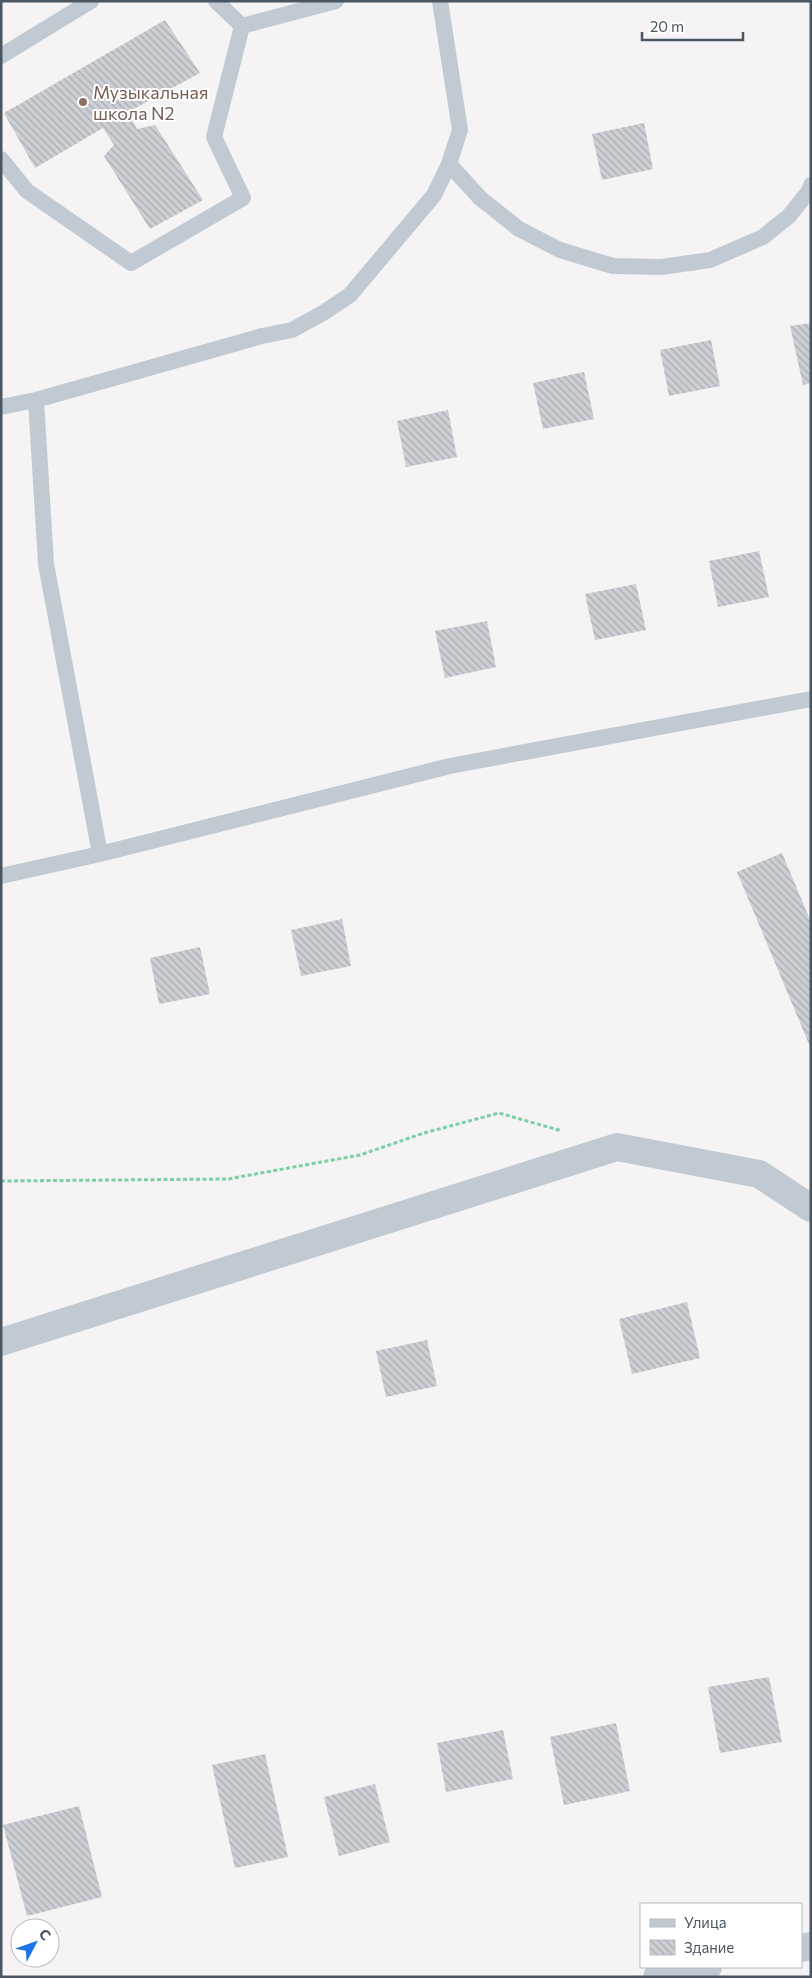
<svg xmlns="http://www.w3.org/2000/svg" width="812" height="1978" font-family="Commissioner,sans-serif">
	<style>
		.building { fill: url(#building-back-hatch) }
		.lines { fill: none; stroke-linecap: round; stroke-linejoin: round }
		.path { stroke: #7ad0a6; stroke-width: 3; stroke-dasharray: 4 2.5; stroke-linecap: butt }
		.service { stroke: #c1cad2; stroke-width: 16 }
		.minor { stroke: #c1cad2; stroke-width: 28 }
		.education-dot { fill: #8d6e63; stroke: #fff; stroke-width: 2 }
		.labels { text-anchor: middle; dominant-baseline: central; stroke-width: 4; stroke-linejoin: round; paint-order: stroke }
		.education-label { font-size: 18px; fill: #785e54; stroke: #fff; text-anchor: start }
	</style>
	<defs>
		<pattern id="building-back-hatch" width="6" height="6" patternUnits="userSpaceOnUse" patternTransform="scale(1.25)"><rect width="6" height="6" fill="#cdcfd5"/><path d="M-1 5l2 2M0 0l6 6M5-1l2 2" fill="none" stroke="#a8abb0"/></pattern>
	</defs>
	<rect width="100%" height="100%" fill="#f5f3f3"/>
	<!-- building -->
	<path class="building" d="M165,20L200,73L128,112L137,129L155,125L203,200L150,229L104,156L114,145L103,128L35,168L4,113Z
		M644,123L653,169L602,180L592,134Z
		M811,323V383L803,385L790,326Z
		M711,340L720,386L669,396L660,350Z
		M584,372L594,419L543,429L533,383Z
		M448,410L457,457L406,467L397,421Z
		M759,551L769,597L718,607L709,561Z
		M636,584L646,630L595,640L585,594Z
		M487,621L496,667L445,678L435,631Z
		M782,853L811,922V1049L737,872Z
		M342,919L351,966L301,976L291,930Z
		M200,947L210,994L159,1004L150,958Z
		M687,1302L700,1358L632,1374L619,1319Z
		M427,1340L437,1386L386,1397L376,1351Z
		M769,1677L782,1742L720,1753L708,1687Z
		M616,1723L630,1791L564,1805L550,1737Z
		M503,1730L513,1779L446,1792L437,1743Z
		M265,1754L288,1857L235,1868L212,1765Z
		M375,1784L390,1842L339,1856L324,1797Z
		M79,1806L102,1897L27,1916L3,1825Z"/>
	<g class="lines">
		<!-- path -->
		<path class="path" d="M1,1181L228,1179L360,1155L424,1133L499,1113L562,1131"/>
		<!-- service -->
		<path class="service" d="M216,1L242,26
			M1,56L91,1
			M1,159L27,191L131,263L243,198L214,137L242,26L336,1
			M449,164L480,198L519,229L560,250L613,266L661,267L710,260L763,237L789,216L809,191L811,185
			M36,400L46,564L100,854
			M1,407L36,400L262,336L292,330L323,313L350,295L434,195L449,164L460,130L440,1
			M1,876L100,854L450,766L811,699"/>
		<!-- minor -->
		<path class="minor" d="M1,1342L617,1147L759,1174L811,1208
			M801,1948L811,1946
			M657,1977L708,1967"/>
	</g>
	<!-- markers -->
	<circle class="education-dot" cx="83" cy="102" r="5"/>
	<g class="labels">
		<!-- education labels -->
		<g class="education-label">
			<text x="93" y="92">Музыкальная<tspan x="93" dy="21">школа N2</tspan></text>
		</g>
	</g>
	<!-- border -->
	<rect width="812" height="1978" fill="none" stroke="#4a5661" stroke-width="5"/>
	<!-- legend -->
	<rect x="640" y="1903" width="162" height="65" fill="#ffffff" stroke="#b7bbc0"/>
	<rect x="650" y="1919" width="25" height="8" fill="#c1cad2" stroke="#b7bbc0"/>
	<text x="684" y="1928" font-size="15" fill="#4a5661">Улица</text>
	<rect x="650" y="1940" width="25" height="15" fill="url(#building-back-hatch)" stroke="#b7bbc0"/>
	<text x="684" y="1953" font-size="15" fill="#4a5661">Здание</text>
	<!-- north arrow -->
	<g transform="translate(35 1943) rotate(49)"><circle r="24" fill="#ffffff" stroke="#b7bbc0"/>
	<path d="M0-4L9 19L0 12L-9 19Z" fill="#1a73e8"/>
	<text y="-8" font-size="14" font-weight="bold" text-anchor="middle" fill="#4a5661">С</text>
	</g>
	<!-- scale -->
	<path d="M642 32v8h101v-8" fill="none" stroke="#4a5661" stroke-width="2.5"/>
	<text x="650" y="32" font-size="15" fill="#4a5661" stroke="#ffffff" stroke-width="4" paint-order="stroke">20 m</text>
</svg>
